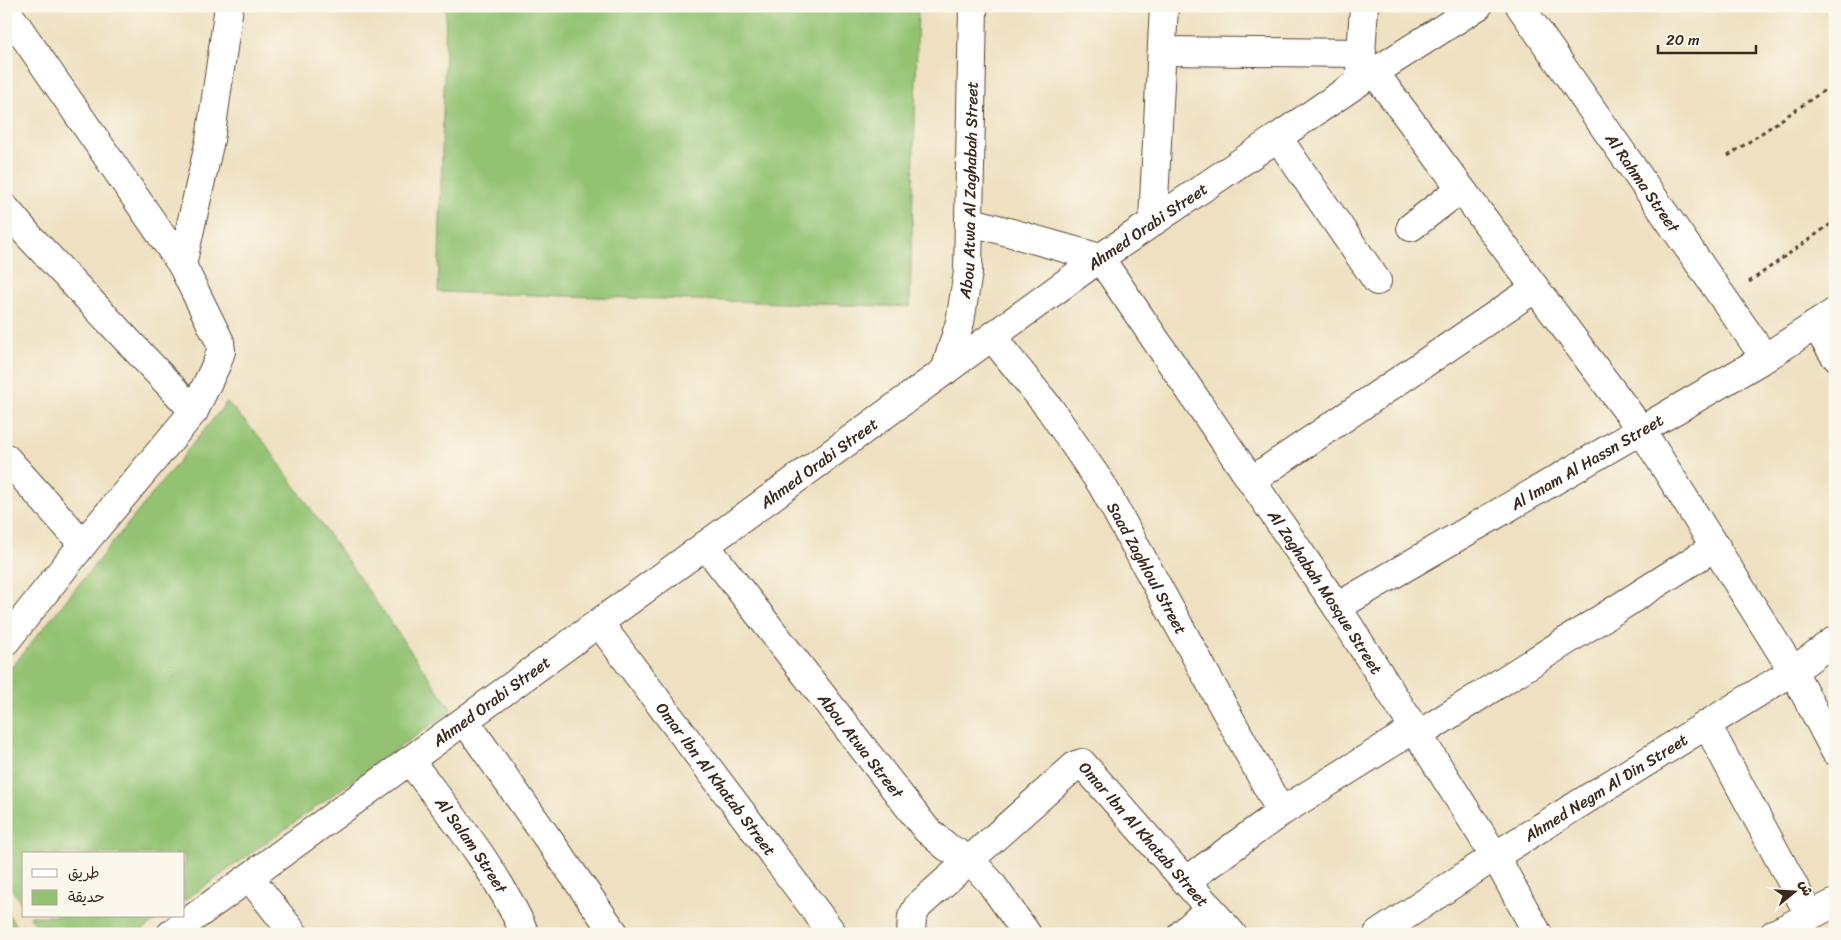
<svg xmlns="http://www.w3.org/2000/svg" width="1841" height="940" font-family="Sriracha,'Playpen Sans Arabic',sans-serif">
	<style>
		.green { fill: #93c272; stroke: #677648 }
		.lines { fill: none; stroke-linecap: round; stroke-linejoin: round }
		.minor-casing { stroke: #564536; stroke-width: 30 }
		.path { stroke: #564536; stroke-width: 3; stroke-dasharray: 4 4; stroke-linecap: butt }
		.minor { stroke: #fff; stroke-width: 28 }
		.labels { text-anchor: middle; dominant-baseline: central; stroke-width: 5; stroke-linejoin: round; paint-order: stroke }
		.street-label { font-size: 16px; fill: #3b2a1e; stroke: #fbf7ec }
	</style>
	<rect width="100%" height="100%" fill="#fbf7ec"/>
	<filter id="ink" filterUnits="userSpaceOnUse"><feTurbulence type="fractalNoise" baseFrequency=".02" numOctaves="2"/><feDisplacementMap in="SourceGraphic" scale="10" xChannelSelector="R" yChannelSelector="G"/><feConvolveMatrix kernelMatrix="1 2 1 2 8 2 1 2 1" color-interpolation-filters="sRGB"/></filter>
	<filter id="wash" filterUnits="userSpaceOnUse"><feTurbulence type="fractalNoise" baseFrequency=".0096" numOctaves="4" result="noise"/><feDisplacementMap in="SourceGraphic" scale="20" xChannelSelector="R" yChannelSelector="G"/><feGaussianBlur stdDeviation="1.12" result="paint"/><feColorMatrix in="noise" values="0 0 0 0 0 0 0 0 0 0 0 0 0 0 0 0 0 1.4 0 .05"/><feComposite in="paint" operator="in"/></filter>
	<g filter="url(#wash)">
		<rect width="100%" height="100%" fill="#eee0c0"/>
		<!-- green -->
		<path class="green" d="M446,6H918L910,307L438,292Z
			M227,402L264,442L452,710L184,901V854H24V907L6,881V674Z
			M6,910L21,934H6Z
			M30,916H162L137,934H41Z"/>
	</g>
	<g filter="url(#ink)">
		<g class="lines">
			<defs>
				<g id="minor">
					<path id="s1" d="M1520,6L1765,358"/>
					<path d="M6,10L182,265"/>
					<path d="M1162,51L1362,53"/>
					<path d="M1360,71L1364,6"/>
					<path d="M1374,72L1642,431L1793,671L1835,751"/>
					<path d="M1278,138L1377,281"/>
					<path d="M6,209L28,235L194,411"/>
					<path d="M1153,220L1164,6"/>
					<path id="s2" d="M969,221L1100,258L1337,607L1495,856L1538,934"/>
					<path d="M1411,227L1459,190"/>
					<path d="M1815,325L1835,356"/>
					<path id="s3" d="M992,337L1050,409L1102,485L1281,812"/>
					<path id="s4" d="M945,371L960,322L968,272L973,6"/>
					<path d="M6,458L83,544"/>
					<path d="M1252,480L1534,289"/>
					<path id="s5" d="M705,545L926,829L947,847L970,860L991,883L1027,934"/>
					<path id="s6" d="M1337,607L1765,358L1835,312"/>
					<path id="s7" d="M599,623L833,934"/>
					<path d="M6,641L83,544L194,411L217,363L221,351L220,342L182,265L210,140L229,6"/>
					<path d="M465,721L615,934"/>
					<path d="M1707,725L1810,916"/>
					<path d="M1418,735L1716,546"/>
					<path id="s8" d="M410,761C452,816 497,870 525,934"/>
					<path d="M250,878L294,934"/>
					<path d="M1186,881L1281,812L1414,729"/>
					<path id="s9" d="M171,934L1100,258L1359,82L1478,6"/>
					<path id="s10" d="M911,934L912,917L918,906L1076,765L1082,763L1232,934"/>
					<path d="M1182,934L1210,908"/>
					<path id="s11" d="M1378,934L1495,856L1793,671L1835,640"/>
					<path d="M1774,934L1835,903"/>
				</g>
			</defs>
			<!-- minor casing -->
			<use href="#minor" class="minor-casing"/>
			<!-- path -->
			<path class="path" d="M1728,156L1835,83
				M1749,282L1835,221"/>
			<!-- minor -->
			<use href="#minor" class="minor"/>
		</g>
	</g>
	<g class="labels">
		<!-- street labels -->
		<g class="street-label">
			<text stroke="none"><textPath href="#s1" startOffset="215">Al Rahma Street</textPath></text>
			<text stroke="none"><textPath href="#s4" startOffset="184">Abou Atwa Al Zaghabah Street</textPath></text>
			<text stroke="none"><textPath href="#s9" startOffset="1206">Ahmed Orabi Street</textPath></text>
			<text stroke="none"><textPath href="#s9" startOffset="801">Ahmed Orabi Street</textPath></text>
			<text stroke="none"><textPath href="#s6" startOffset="289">Al Imam Al Hassn Street</textPath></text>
			<text stroke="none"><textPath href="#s3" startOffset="279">Saad Zaghloul Street</textPath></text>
			<text stroke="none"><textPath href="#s2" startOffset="539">Al Zaghabah Mosque Street</textPath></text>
			<text stroke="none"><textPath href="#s9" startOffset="396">Ahmed Orabi Street</textPath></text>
			<text stroke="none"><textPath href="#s5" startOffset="254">Abou Atwa Street</textPath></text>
			<text stroke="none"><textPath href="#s7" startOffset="195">Omar Ibn Al Khatab Street</textPath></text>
			<text stroke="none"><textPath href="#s11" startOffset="271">Ahmed Negm Al Din Street</textPath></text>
			<text stroke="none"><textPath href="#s10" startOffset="342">Omar Ibn Al Khatab Street</textPath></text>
			<text stroke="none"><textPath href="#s8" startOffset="104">Al Salam Street</textPath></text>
		</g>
	</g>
	<!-- margin -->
	<rect width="1841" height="940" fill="none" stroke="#fbf7ec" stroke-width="25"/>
	<!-- legend -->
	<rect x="22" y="852" width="162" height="65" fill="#fbf7ec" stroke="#aea59a"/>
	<rect x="32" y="869" width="25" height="8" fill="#ffffff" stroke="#aea59a"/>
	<text x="68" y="878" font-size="15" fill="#3b2a1e">طريق</text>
	<rect x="32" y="890" width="25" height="15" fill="#93c272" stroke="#aea59a"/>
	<text x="68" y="902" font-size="15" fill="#3b2a1e">حديقة</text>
	<!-- north arrow -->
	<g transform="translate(1794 892) rotate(72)" stroke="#fbf7ec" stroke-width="4" paint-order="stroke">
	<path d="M0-4L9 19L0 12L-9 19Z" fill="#3b2a1e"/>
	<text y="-8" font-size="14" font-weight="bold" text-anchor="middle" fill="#3b2a1e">ش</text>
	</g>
	<!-- scale -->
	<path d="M1658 45v8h98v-8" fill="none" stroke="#3b2a1e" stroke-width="2.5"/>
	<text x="1666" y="45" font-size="15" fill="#3b2a1e" stroke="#fbf7ec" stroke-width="4" paint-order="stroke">20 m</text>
</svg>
